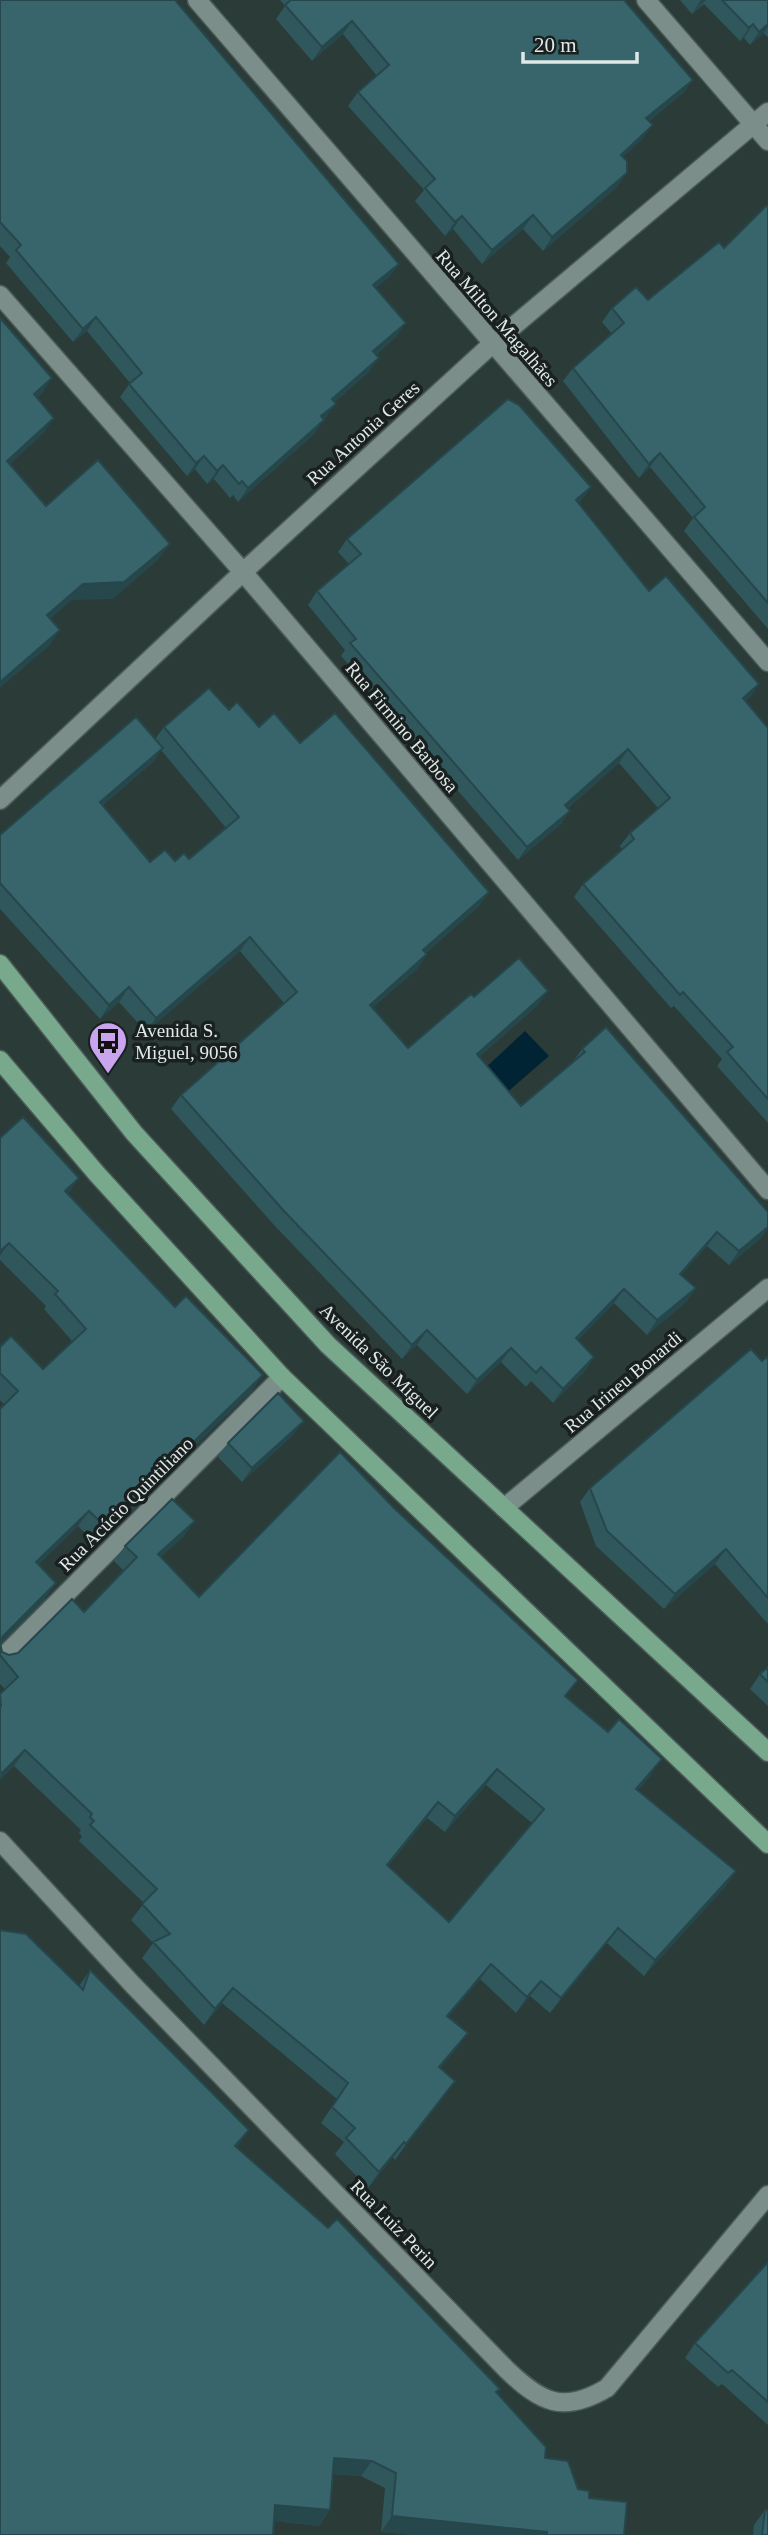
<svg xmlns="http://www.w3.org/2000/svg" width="768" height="2535" font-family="'Times New Roman',serif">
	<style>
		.water { fill: #002434 }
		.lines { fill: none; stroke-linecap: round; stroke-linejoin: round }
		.street-casing { stroke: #4b5a57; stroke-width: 21 }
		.primary-casing { stroke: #4b5a57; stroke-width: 21 }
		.street { stroke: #7b8e89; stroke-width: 18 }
		.primary { stroke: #78a98d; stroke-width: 18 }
		.wall { fill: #2f575c; fill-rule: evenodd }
		.shaded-wall { fill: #26474b }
		.building { fill: #37656b; stroke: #26474b; stroke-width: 2; fill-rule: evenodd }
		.labels { text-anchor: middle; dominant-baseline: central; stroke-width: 7; stroke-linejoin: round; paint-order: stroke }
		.street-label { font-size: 19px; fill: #dfe9e7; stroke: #19201f }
		.poi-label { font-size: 19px; fill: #dfe9e7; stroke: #19201f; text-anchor: start }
	</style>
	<rect width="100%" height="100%" fill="#2b3b38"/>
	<!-- water -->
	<path class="water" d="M525,1031L549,1056L504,1095L482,1071Z"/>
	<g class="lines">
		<defs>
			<path id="street" d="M197,0L768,662
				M646,0L768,141
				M0,295L243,572L768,1190
				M0,800L243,572L491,345L768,112
				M504,1508L768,1288
				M0,1660L282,1377
				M0,1841L133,1985L507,2370C542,2403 563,2414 607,2388L768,2195"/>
			<path id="primary" d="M0,964L134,1133L328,1345L768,1752
				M0,1060L97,1174L282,1377L768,1844"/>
		</defs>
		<!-- street casing -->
		<use href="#street" class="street-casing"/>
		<!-- primary casing -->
		<use href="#primary" class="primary-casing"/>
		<!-- street -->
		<use href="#street" class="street"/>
		<!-- primary -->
		<use href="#primary" class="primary"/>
	</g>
	<!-- wall -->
	<path class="wall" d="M0,0L399,264L389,277L376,288L396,337L376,355L369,372L334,402L326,417L323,420L314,434L238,502L233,495L230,498L214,479L207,484L195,469L187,476L120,397L130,383L87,331L73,342L6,263L10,257L0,246Z
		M280,0H624L693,80L683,93L649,121L643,138L623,157L617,187L543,251L523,229L482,264L453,229L445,236L415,201L424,190L348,106L358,92L377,76L343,34L312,61L276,19L285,6Z
		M680,0H768V36L767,37L764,33L750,45L744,38L740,41L704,4L692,14Z
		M768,206V629L684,531L693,518L650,467L639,478L563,381L573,368L612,334L602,322L612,308L648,300L724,248Z
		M591,487L579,503L649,591L759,684L750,697L745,701L768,728V1123L717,1066L722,1059L674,1006L671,1008L574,897L583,884L622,850L620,846L630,833L658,808L619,763L568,808L561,824L518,860L341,656L345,650L308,605L317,591L349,564L338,552L347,539Z
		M229,710L259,727L300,743L489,892L479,906L426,953L417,969L372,1008L408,1048L474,997L538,1005L479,1057L521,1106L572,1063L582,1049L768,1212V1228L760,1239L729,1265L707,1246L681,1275L696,1288L686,1302L647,1335L614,1303L578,1340L594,1357L584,1372L553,1403L531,1381L526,1387L501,1362L467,1394L417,1345L402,1359L274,1225L171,1109L181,1095L284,1003L240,951L146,1032L119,1002L100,1019L0,909V835L155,739L164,727ZM161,750L226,828L189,859L175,861L150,862L103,805L153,762Z
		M0,1138L67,1194L252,1391L156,1483L145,1498L98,1546L78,1526L38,1565L45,1599L0,1644L2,1652L9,1655L18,1653L84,1612L124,1571L114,1561L125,1546L184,1536L161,1557L199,1597L566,1696L651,1775L638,1790L736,1871L725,1887L644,1976L607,1943L550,2013L530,1996L516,2013L480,1979L448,2017L468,2033L457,2048L440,2068L455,2081L395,2160L393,2157L368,2188L335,2154L344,2142L321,2123L337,2099L222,2003L204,2025L142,1958L153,1943L131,1920L144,1903L79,1841L82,1836L79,1833L81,1830L14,1766L0,1780V1694L5,1689L0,1684V1409L4,1404L0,1400V1347L43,1369L72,1341L44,1309L46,1306L0,1260ZM486,1785L532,1823L449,1922L388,1866L427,1818L445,1832Z
		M768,1356V1624L715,1564L664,1609L596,1546L580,1502L590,1488Z
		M294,1434L242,1482L218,1457L228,1443Z
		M768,1667V1706L750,1689L760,1674Z
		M90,1970L237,2148L500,2389L497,2393L545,2458L589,2498L624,2535H413L381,2532L385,2488L361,2476L332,2474L330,2510L319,2526L274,2521L79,1986Z
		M768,2262V2425L722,2384L718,2387L685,2358L695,2343Z
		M765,2510L768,2535H753L754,2525Z"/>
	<!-- shaded-wall -->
	<path class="shaded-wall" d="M701,0H706L692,14Z
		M352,21L343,34L312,61L322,47Z
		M753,24L744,38L740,41L749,28Z
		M768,24V27L764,33L750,45L759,32Z
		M693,80L683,93L637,132L646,118Z
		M653,125L643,138L612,168L621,155Z
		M627,173L617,187L543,251L552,237Z
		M533,215L523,229L482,264L492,250Z
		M462,216L453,229L445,236L455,222Z
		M399,264L389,277L364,298L373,285Z
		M96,317L87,331L73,342L83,329Z
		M406,323L396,337L364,365L373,351Z
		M379,358L369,372L323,413L332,399Z
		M52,378L41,395L22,410L34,394Z
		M336,404L326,417L311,430L321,416Z
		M54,418L43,434L0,473L7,461Z
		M324,420L314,434L238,502L248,488Z
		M660,453L650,467L639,478L649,464Z
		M204,456L195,469L187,476L196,463Z
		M223,465L214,479L207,484L217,471Z
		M591,487L581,501L567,513L576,500Z
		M170,544L158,560L113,599L72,600L36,631L47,615L83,584Z
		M60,630L49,646L0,688V682Z
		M759,684L750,697L734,712L743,698Z
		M163,748L153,762L90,816L100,802Z
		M628,749L619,763L556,818L565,805Z
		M570,811L561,824L518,860L527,847Z
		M489,892L479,906L413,964L423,950Z
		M250,937L240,951L146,1032L156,1018Z
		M427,954L417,969L360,1019L370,1005Z
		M129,987L119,1002L100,1019L109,1005Z
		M548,991L538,1005L467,1068L477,1054Z
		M79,1178L68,1194L54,1207L65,1191Z
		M768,1227L760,1239L729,1265L739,1251Z
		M717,1232L707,1246L670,1288L680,1274Z
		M9,1243L0,1256V1251Z
		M696,1288L686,1302L647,1335L657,1320Z
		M624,1289L614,1303L566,1352L576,1338Z
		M427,1330L417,1345L402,1359L412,1345Z
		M511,1348L501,1362L467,1394L477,1380Z
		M594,1357L584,1372L553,1403L563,1389Z
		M263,1375L252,1391L156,1483L145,1498L98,1546L109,1530L154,1480Z
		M304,1421L294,1434L242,1482L252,1468Z
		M89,1511L78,1526L25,1578L36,1562Z
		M195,1521L184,1536L147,1570L158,1554Z
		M726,1549L715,1564L664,1609L675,1594Z
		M56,1583L45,1599L0,1644V1640L3,1636Z
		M25,1750L14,1766L0,1780V1776L2,1773Z
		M662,1759L651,1775L625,1804L636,1789Z
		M497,1769L486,1785L445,1832L455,1816Z
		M438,1802L427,1818L376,1880L387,1865Z
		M736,1871L725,1887L644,1976L655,1960Z
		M618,1928L607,1943L550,2013L561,1998Z
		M491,1964L480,1979L436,2031L447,2016Z
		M541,1981L530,1996L516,2013L527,1997Z
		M233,1988L222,2003L204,2025L215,2009Z
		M468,2033L457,2048L428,2083L439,2067Z
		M455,2081L444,2097L395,2160L406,2144Z
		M249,2130L239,2145L224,2161L235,2146Z
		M404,2142L393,2157L368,2188L379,2172Z
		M334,2458L372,2461L361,2476L323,2473Z
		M275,2505L330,2510L319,2526L264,2520Z
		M392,2516L547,2532L545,2535H413L381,2532Z"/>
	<!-- building -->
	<path class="building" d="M0,0H175L399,264L373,285L406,323L373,351L379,358L332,399L336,404L321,416L324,420L248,488L242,481L239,484L223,465L217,471L204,456L196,463L129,384L142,373L96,317L83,329L16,250L21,245L0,222Z
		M291,0H624L693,80L646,118L653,125L621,155L627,161V173L552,237L533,215L492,250L462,216L455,222L425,188L435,179L358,92L389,65L352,21L322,47L285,5Z
		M722,0H768V24L759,32L753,24L749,28Z
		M766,206H768V603L694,517L705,507L660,453L649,464L573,368L624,323L612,308L636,287L648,300L719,242L724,248Z
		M0,318L52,378L34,394L54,418L7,461L46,506L98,460L170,544L124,582L83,584L47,615L60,630L0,682Z
		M508,399L519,405L591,487L576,500L649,591L666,576L759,684L743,698L768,728V1099L727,1052L733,1047L683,992L680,995L583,884L634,839L630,833L670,798L628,749L565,805L570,811L527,847L350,643L356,639L317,591L361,554L347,539Z
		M209,688L229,710L237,702L259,727L274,713L300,743L335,713L489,892L423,950L427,954L370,1005L408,1048L471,994L474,997L519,958L548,991L477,1054L521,1106L585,1052L582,1049L606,1027L768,1212V1227L739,1251L717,1232L680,1274L696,1288L657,1320L624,1289L576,1338L594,1357L563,1389L541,1367L536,1373L511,1348L477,1380L427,1330L412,1345L284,1211L181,1095L297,992L250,937L156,1018L129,987L109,1005L0,883V835L136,717L163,748L100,802L150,862L165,850L175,861L184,853L189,859L239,817L164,727Z
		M23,1117L79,1178L65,1191L175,1307L186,1296L263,1375L154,1480L156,1483L109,1530L89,1511L36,1562L56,1583L3,1636L0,1642V1409L18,1391L0,1373V1347L11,1336L43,1369L86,1329L55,1294L58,1291L9,1243L0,1251V1138Z
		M751,1349L762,1361L768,1356V1598L726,1549L675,1594L607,1531L590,1488Z
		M278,1393L304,1421L252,1468L228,1443Z
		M340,1452L395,1509L578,1680L565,1696L608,1732L619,1719L662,1759L636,1789L736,1871L655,1960L618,1928L561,1998L541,1981L527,1997L491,1964L447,2016L468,2033L439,2067L455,2081L406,2144L404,2142L379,2172L346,2138L355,2128L332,2107L348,2083L233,1988L215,2009L153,1942L170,1934L142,1904L157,1889L90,1825L94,1821L90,1817L92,1814L25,1750L2,1773L0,1772V1707L1,1706L0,1694L18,1677L0,1655V1643L2,1652L9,1655L18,1653L72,1599L84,1612L137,1557L125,1546L172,1499L195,1521L158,1554L199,1597ZM497,1769L544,1809L449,1922L387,1865L438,1802L455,1816Z
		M768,1667V1682L760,1674Z
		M0,1930L26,1934L83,1990L90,1970L249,2130L235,2146L328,2228L337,2219L500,2389L496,2392L546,2447L545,2458L568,2461L578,2489L589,2491V2498L627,2502L624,2535H547V2532L392,2516L396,2473L372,2461L334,2458L330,2510L275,2505L273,2535H0Z
		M768,2262V2402L732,2370L728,2373L695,2343Z
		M765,2510H768V2535H762Z"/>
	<!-- icons -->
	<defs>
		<symbol id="bus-pin" viewBox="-11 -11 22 30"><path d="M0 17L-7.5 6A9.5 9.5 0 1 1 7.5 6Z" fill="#c9a5ee" stroke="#19201f"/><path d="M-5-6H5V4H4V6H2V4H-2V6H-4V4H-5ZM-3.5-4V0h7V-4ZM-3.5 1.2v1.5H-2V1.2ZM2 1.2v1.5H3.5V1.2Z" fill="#111"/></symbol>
	</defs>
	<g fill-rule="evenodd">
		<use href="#bus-pin" x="86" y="1019" width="44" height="60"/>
	</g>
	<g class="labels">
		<!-- street labels -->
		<g class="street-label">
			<text transform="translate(497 318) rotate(49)">Rua Milton Magalhães</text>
			<text transform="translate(363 433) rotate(-42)">Rua Antonia Geres</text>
			<text transform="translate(402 727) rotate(50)">Rua Firmino Barbosa</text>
			<text transform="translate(379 1361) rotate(44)">Avenida São Miguel</text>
			<text transform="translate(623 1382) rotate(-40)">Rua Irineu Bonardi</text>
			<text transform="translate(126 1504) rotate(-45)">Rua Acúcio Quintiliano</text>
			<text transform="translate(394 2224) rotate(46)">Rua Luiz Perin</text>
		</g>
		<!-- poi labels -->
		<g class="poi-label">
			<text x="135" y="1030">Avenida S.<tspan x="135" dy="22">Miguel, 9056</tspan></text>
		</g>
	</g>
	<!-- scale -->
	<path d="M523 52v10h114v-10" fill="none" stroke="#dfe9e7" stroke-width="3.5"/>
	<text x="534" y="52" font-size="21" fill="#dfe9e7" stroke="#19201f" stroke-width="5" paint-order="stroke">20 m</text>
</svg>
